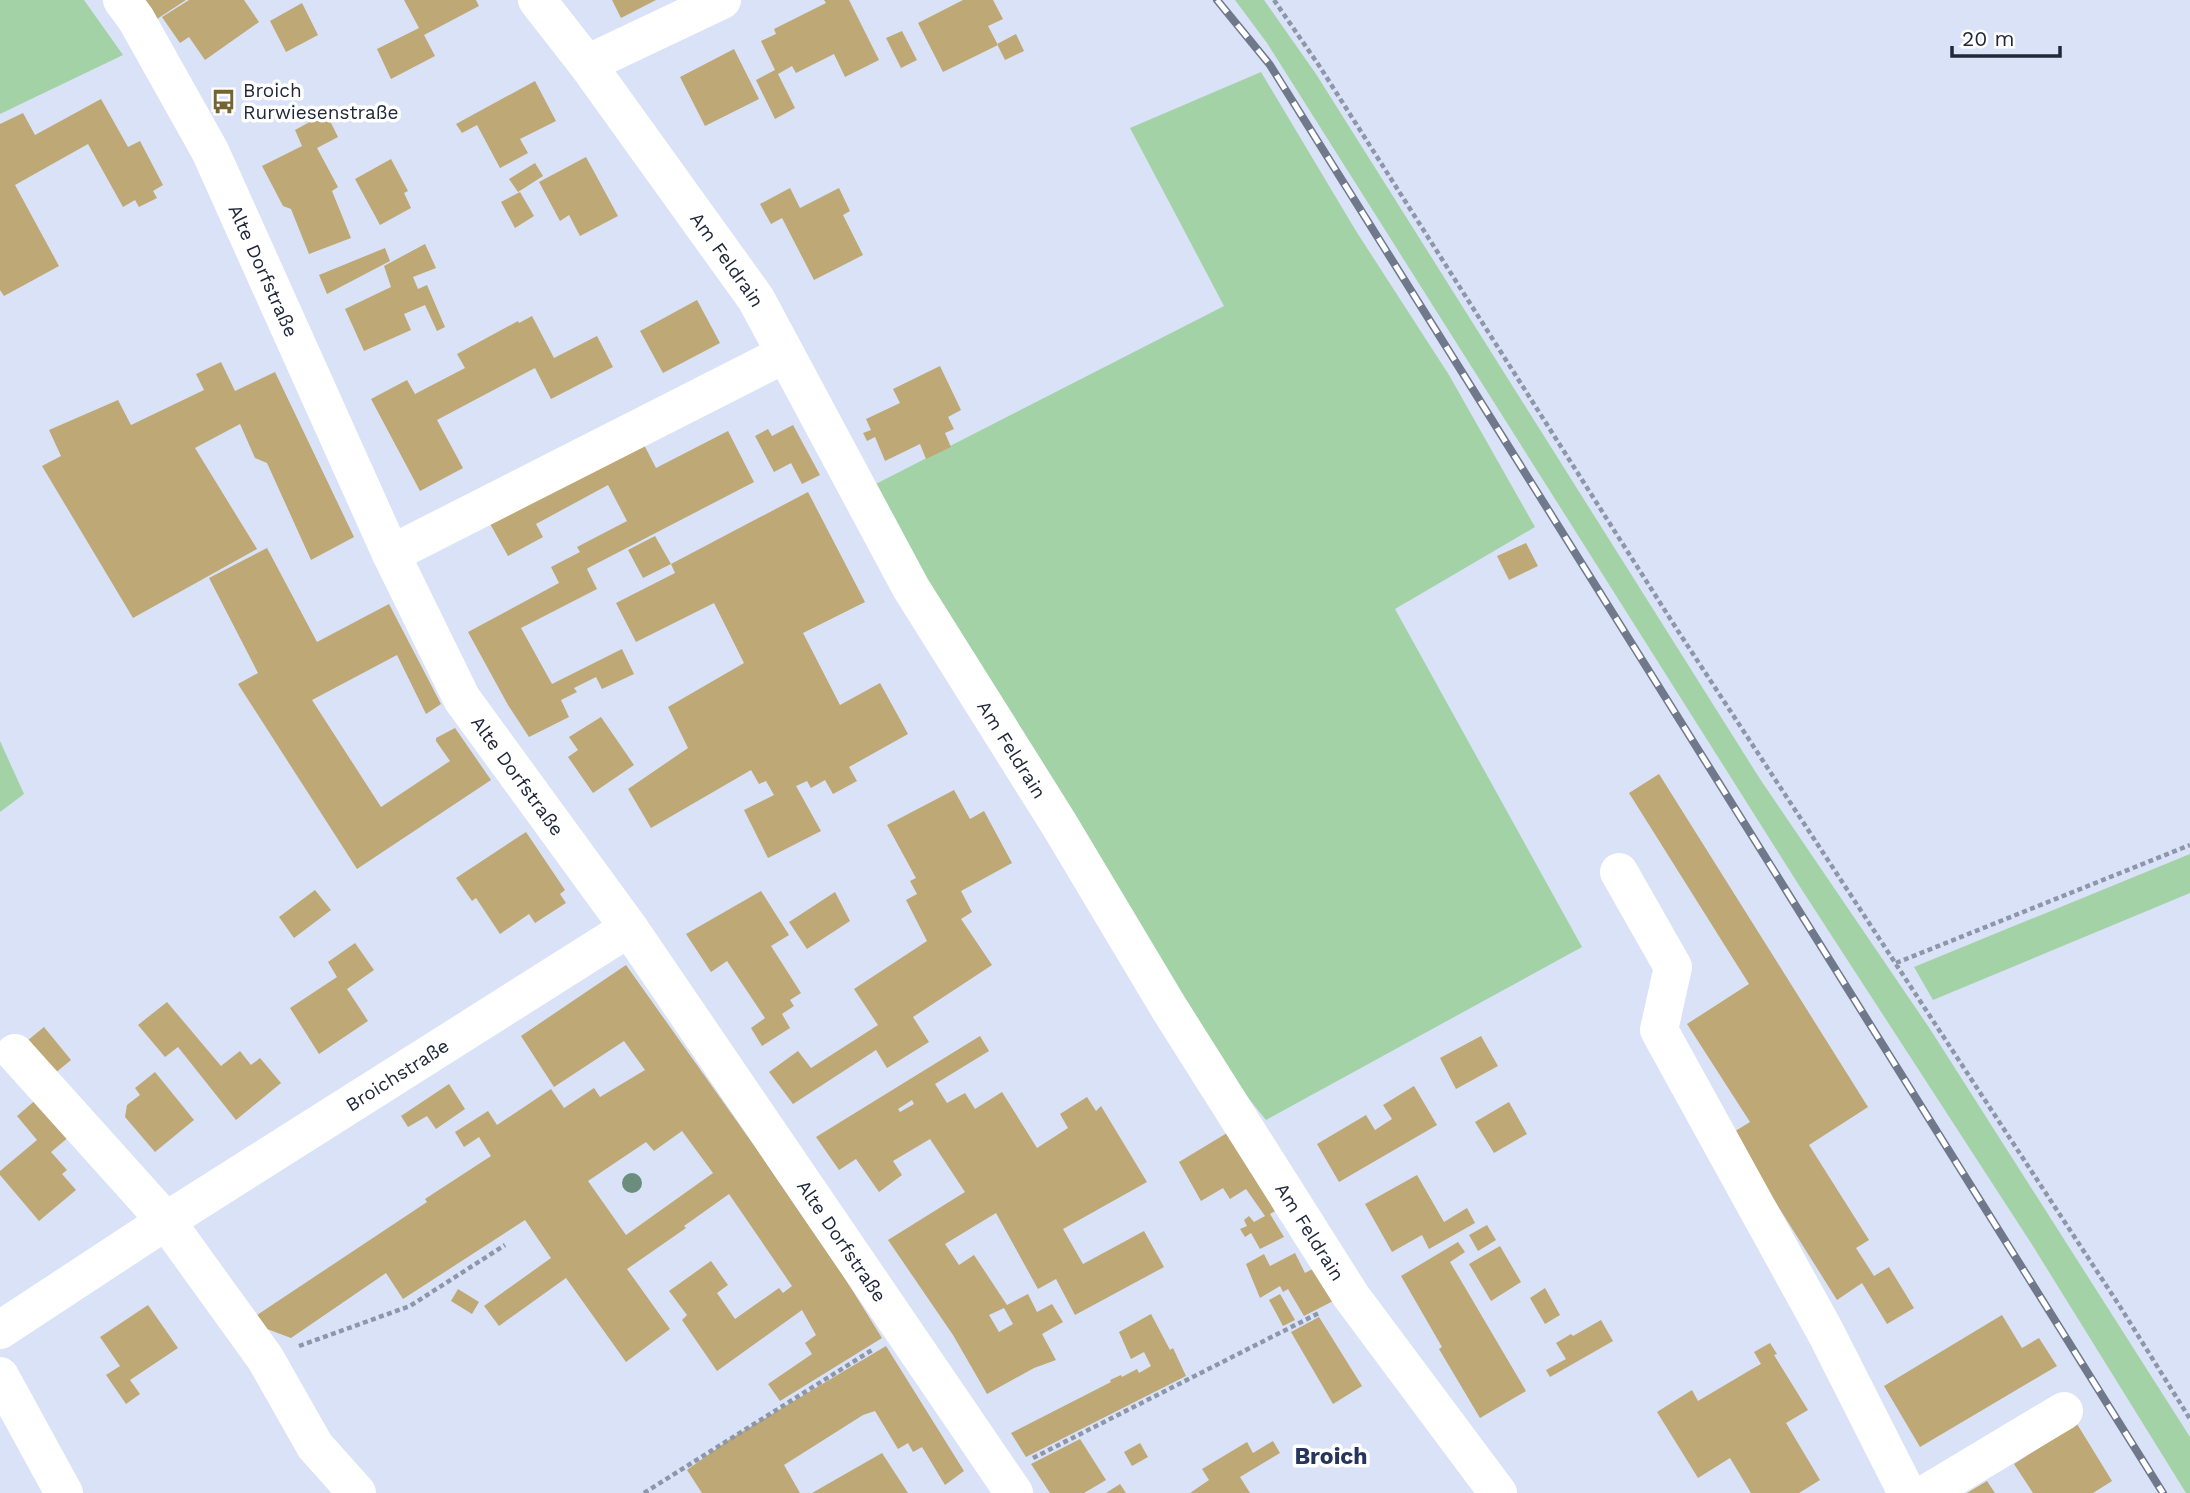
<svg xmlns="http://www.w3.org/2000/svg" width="2190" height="1493" font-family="'Work Sans',sans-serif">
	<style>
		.green { fill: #a3d2a6 }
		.building { fill: #bea875; fill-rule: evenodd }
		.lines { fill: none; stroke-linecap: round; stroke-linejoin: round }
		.path { stroke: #8e96a9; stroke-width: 4.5; stroke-dasharray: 5 3.5; stroke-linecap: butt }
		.minor { stroke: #fff; stroke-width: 38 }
		.rail-casing { stroke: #70788b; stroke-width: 8 }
		.rail { stroke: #fff; stroke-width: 5; stroke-dasharray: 16; stroke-linecap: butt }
		.tree { fill: #6a8d7e }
		.labels { text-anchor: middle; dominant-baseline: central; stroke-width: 7; stroke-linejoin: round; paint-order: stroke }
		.poi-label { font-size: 19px; fill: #20283a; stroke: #fff; text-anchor: start }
		.street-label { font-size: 19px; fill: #20283a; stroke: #fff }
		.quarter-label { font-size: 23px; font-weight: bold; fill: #25355c; stroke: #fff }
	</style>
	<rect width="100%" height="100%" fill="#d9e2f6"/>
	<!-- green -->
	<path class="green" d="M0,0H84L123,55L0,114Z
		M1235,0H1264L1316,74L1760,779L1930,1029L2190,1437V1493H2186L2031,1243L1802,890L1267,43Z
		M1261,72L1356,231L1449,375L1535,527L1395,609L1582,947L1266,1120L1221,1064L868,488L1224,306L1130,128Z
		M0,741L24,794L0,812Z
		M2190,854V893L1933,1000L1914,967Z"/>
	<!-- building -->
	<path class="building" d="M144,0H186L157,19Z
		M189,0H244L259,22L205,60L189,37L180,43L162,17Z
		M404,0H476L479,6L424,35L435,56L391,79L377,49L419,28Z
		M612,0H656L621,18Z
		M824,0H849L879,60L845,77L834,54L796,73L792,66L778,74L795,108L775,119L756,80L775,70L761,41L776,34L774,29L826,3Z
		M963,0H993L1003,19L988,26L998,45L943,72L918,23Z
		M302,3L318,35L286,52L270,21Z
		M902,31L917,60L901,68L886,38Z
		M1016,34L1024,51L1005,60L997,44Z
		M734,49L759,99L705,126L680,77Z
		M535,81L556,121L520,139L528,153L500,168L477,125L462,133L456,124Z
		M101,99L128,147L140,141L163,185L153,191L157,198L139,207L135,200L123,207L88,144L15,185L59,266L4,296L0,290V124L23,113L35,135Z
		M326,113L338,137L317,148L338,187L332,191L351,238L309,254L291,209L283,206L262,166L302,146L295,130Z
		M586,157L618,216L580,236L569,215L560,221L539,182Z
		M391,159L408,191L404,193L411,208L380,225L355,179Z
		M535,163L543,176L518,192L509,179Z
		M790,188L800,208L839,188L850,211L843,215L863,255L814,280L782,218L771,224L760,204Z
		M520,192L534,216L515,228L501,202Z
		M425,244L436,268L413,277L418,289L427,285L445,327L437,331L425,305L404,314L411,330L364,351L345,309L391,287L384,266Z
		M385,248L390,261L327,294L319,275Z
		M697,300L720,343L663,373L640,331Z
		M532,316L554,358L597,336L613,367L551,399L535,368L437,420L463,468L420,491L371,399L407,380L415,394L465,368L457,354L518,321L519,323Z
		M221,362L235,391L275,372L354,537L311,560L267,463L255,458L240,424L195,448L257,549L133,618L42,466L61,456L49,430L118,400L131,425L204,390L196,374Z
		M940,366L961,410L948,417L954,429L945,433L951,447L926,459L920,444L885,461L875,437L867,441L863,433L871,430L866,419L900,403L893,389Z
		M793,425L820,475L802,484L791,463L774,472L755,436L768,429L772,436Z
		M728,431L754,482L588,568L587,569L597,589L521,628L552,684L622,649L634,674L602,689L596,677L574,688L577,692L561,700L569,717L529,737L508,705L468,632L559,583L551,567L580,552L577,547L627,521L608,485L536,524L543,537L508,556L489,522L642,441L656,468Z
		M808,492L865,602L803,633L840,705L880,683L908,734L849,767L857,781L833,794L825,780L811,788L807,781L796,786L821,831L768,858L744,810L774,795L766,781L759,784L751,770L651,828L628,789L688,748L668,707L744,663L714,603L636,642L616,603L675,573L671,564Z
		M655,536L671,564L643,578L628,550Z
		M1526,543L1538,566L1509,580L1497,556Z
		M267,548L317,642L389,604L441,704L426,714L397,655L312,700L381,807L450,761L436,741V738L455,728L491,780L357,869L238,684L258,673L209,578Z
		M601,717L634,765L593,793L568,757L578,750L569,737Z
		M1659,774L1868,1107L1809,1145L1869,1240L1856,1248L1874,1276L1889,1267L1914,1308L1887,1324L1862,1283L1837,1300L1732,1133L1750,1122L1687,1024L1749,984L1629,793Z
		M954,790L970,819L984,811L1012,863L961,891L972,912L961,919L992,965L913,1017L929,1042L887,1068L876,1050L793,1104L769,1072L798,1051L811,1068L878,1025L854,989L927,941L906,900L917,894L910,881L916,878L887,825Z
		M526,832L565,890L560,894L566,903L535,923L529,914L500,934L476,898L472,901L456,878Z
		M315,890L331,910L294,938L279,917Z
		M761,891L789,935L771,946L801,993L790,1000L794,1006L782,1014L790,1028L762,1046L751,1028L765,1018L727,961L711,972L686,934Z
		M835,892L850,921L807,949L789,922Z
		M355,943L374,970L347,989L368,1021L319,1054L290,1008L337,977L328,962Z
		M626,965L753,1144L846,1280L882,1338L780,1401L768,1384L812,1354L805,1343L816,1335L802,1310L717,1371L682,1320L687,1315L669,1291L711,1261L728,1285L717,1293L735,1319L779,1288L783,1293L792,1286L729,1194L684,1226L686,1228L627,1269L670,1329L626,1362L566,1278L499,1326L484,1306L551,1258L525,1220L403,1299L386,1273L291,1338L259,1326L254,1317L427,1202L425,1199L491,1156L479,1137L464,1147L455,1132L488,1111L497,1125L551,1089L564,1108L594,1088L600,1097L645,1070L624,1041L554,1087L521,1036ZM682,1131L713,1173L626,1235L588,1181L646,1142L654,1151Z
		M167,1002L221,1066L240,1051L251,1065L260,1058L281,1083L236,1120L178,1047L165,1057L138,1025Z
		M44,1027L71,1060L54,1074L27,1041Z
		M980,1036L989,1051L935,1084L947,1103L965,1093L975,1109L1002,1092L1037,1148L1068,1128L1060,1114L1087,1097L1096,1111L1101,1106L1147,1182L1063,1229L1083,1264L1144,1231L1164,1267L1075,1315L1056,1279L1038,1289L996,1213L945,1244L959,1265L974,1255L1007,1305L1028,1294L1037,1312L1052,1304L1063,1322L1042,1334L1056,1360L1034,1368L987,1394L953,1335L888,1240L965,1192L930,1139L893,1161L902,1175L879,1192L856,1159L839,1170L816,1137ZM912,1100L914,1104L900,1112L898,1109ZM1004,1308L1013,1324L999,1332L989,1315Z
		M1481,1036L1498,1066L1456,1089L1440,1058Z
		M155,1072L194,1120L155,1152L125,1117L127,1105L140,1095L135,1088Z
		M449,1084L465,1109L436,1129L427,1116L408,1127L401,1116Z
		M1414,1086L1437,1125L1339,1182L1317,1144L1366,1115L1375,1130L1392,1119L1383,1105Z
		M38,1098L70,1136L51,1152L67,1170L62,1174L76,1190L39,1221L0,1175V1171L37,1140L17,1116Z
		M1509,1102L1527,1134L1494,1153L1475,1122Z
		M1232,1130L1284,1206L1270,1214L1284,1237L1260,1249L1251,1233L1245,1237L1240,1229L1247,1226L1244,1220L1249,1216L1254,1222L1265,1216L1246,1189L1230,1199L1223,1188L1201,1201L1179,1162Z
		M1417,1175L1444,1222L1467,1208L1475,1223L1429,1249L1422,1235L1392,1252L1365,1204Z
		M1487,1225L1496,1240L1478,1251L1469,1235Z
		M1458,1242L1465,1252L1450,1262L1526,1391L1480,1418L1439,1349L1442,1347L1401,1276Z
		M1500,1246L1521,1282L1491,1301L1469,1264Z
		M1295,1253L1305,1273L1320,1265L1339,1298L1304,1316L1288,1289L1283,1292L1280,1286L1260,1298L1246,1264L1264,1254L1270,1266Z
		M1545,1288L1560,1315L1545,1324L1530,1298Z
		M458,1289L479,1302L472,1314L451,1301Z
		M1280,1294L1295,1320L1283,1326L1269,1300Z
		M148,1305L178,1348L130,1380L140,1394L126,1404L106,1375L120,1366L100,1337Z
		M1151,1314L1170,1350L1173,1348L1186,1376L1026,1457L1011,1433L1111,1382L1110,1380L1121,1375L1122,1377L1137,1369L1139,1373L1151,1366L1144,1352L1131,1359L1119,1332Z
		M2002,1315L2022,1348L2039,1338L2057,1366L1920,1447L1884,1386Z
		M1319,1317L1362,1386L1333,1404L1291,1332Z
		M1601,1320L1613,1341L1550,1377L1546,1370L1566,1359L1556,1343L1571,1334L1573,1336Z
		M1770,1343L1777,1354L1774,1355L1808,1410L1786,1423L1820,1480L1799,1493H1751L1730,1458L1698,1478L1657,1412L1692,1390L1698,1401L1752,1369L1761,1364L1754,1352Z
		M886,1346L964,1471L945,1485L922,1447L913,1452L908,1443L898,1449L875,1411L863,1415L784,1465L800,1493H702L687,1470L730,1439Z
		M2077,1424L2112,1481L2093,1493H2033L2014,1464Z
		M1080,1439L1106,1480L1084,1493H1050L1031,1464Z
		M1273,1441L1280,1453L1240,1477L1250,1493H1190L1209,1480L1202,1469L1247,1442L1253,1453Z
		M1140,1443L1148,1457L1132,1466L1124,1452Z
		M882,1453L908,1493H812Z
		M1987,1481L1995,1493H1967Z
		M1120,1484L1126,1493H1106Z"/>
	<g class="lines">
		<!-- path -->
		<path class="path" d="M1274,0L1320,67L1678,631L2119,1305L2190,1419
			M1896,963L2190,845
			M299,1346L410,1306L505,1245
			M1033,1458L1319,1313
			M644,1493L872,1350"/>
		<!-- minor -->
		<g class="minor">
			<path id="s1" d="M122,0L136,19L210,151L391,554L462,699L629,928L1014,1493"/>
			<path id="s2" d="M537,0L587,64L756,299L911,588L1059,824L1169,1008L1351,1296L1498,1493"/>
			<path d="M587,64L722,0"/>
			<path d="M391,554L785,354"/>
			<path d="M1619,872L1673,967L1659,1030L1826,1333L1907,1493"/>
			<path d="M15,1053L166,1221L265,1358L315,1446L357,1493"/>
			<path id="s3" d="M0,1330L166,1221L629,928"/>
			<path d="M0,1376L64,1493"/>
			<path d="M1927,1493L2064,1411"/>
		</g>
		<defs>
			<path id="rail" d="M1217,0L1270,65L2163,1493"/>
		</defs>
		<!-- rail casing -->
		<use href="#rail" class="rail-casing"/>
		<!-- rail -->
		<use href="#rail" class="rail"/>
	</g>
	<!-- trees -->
	<circle class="tree" cx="632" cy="1183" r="10"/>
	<!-- icons -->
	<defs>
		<symbol id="bus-bare" viewBox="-9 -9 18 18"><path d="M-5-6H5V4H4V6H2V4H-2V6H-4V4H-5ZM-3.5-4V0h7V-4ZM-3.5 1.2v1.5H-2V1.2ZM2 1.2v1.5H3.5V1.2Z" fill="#776232" stroke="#fff" stroke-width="2.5" paint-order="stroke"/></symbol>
	</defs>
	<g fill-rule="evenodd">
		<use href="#bus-bare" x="206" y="84" width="35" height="35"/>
	</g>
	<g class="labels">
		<!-- poi labels -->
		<g class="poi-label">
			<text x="243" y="90">Broich<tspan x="243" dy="22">Rurwiesenstraße</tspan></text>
		</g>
		<!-- street labels -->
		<g class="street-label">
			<text stroke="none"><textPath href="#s2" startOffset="322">Am Feldrain</textPath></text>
			<text stroke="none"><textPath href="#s1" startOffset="306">Alte Dorfstraße</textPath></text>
			<text stroke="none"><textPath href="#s2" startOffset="889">Am Feldrain</textPath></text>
			<text stroke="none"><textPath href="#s1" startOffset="873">Alte Dorfstraße</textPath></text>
			<text stroke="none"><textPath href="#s3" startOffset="472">Broichstraße</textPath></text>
			<text stroke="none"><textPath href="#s2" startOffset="1456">Am Feldrain</textPath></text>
			<text stroke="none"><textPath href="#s1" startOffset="1440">Alte Dorfstraße</textPath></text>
		</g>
		<!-- quarter labels -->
		<g class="quarter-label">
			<text x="1331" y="1456">Broich</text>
		</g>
	</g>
	<!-- scale -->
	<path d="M1952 46v10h108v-10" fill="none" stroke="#20283a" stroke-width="3.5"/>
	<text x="1962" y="46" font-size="21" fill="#20283a" stroke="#ffffff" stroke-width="5" paint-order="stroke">20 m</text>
</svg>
